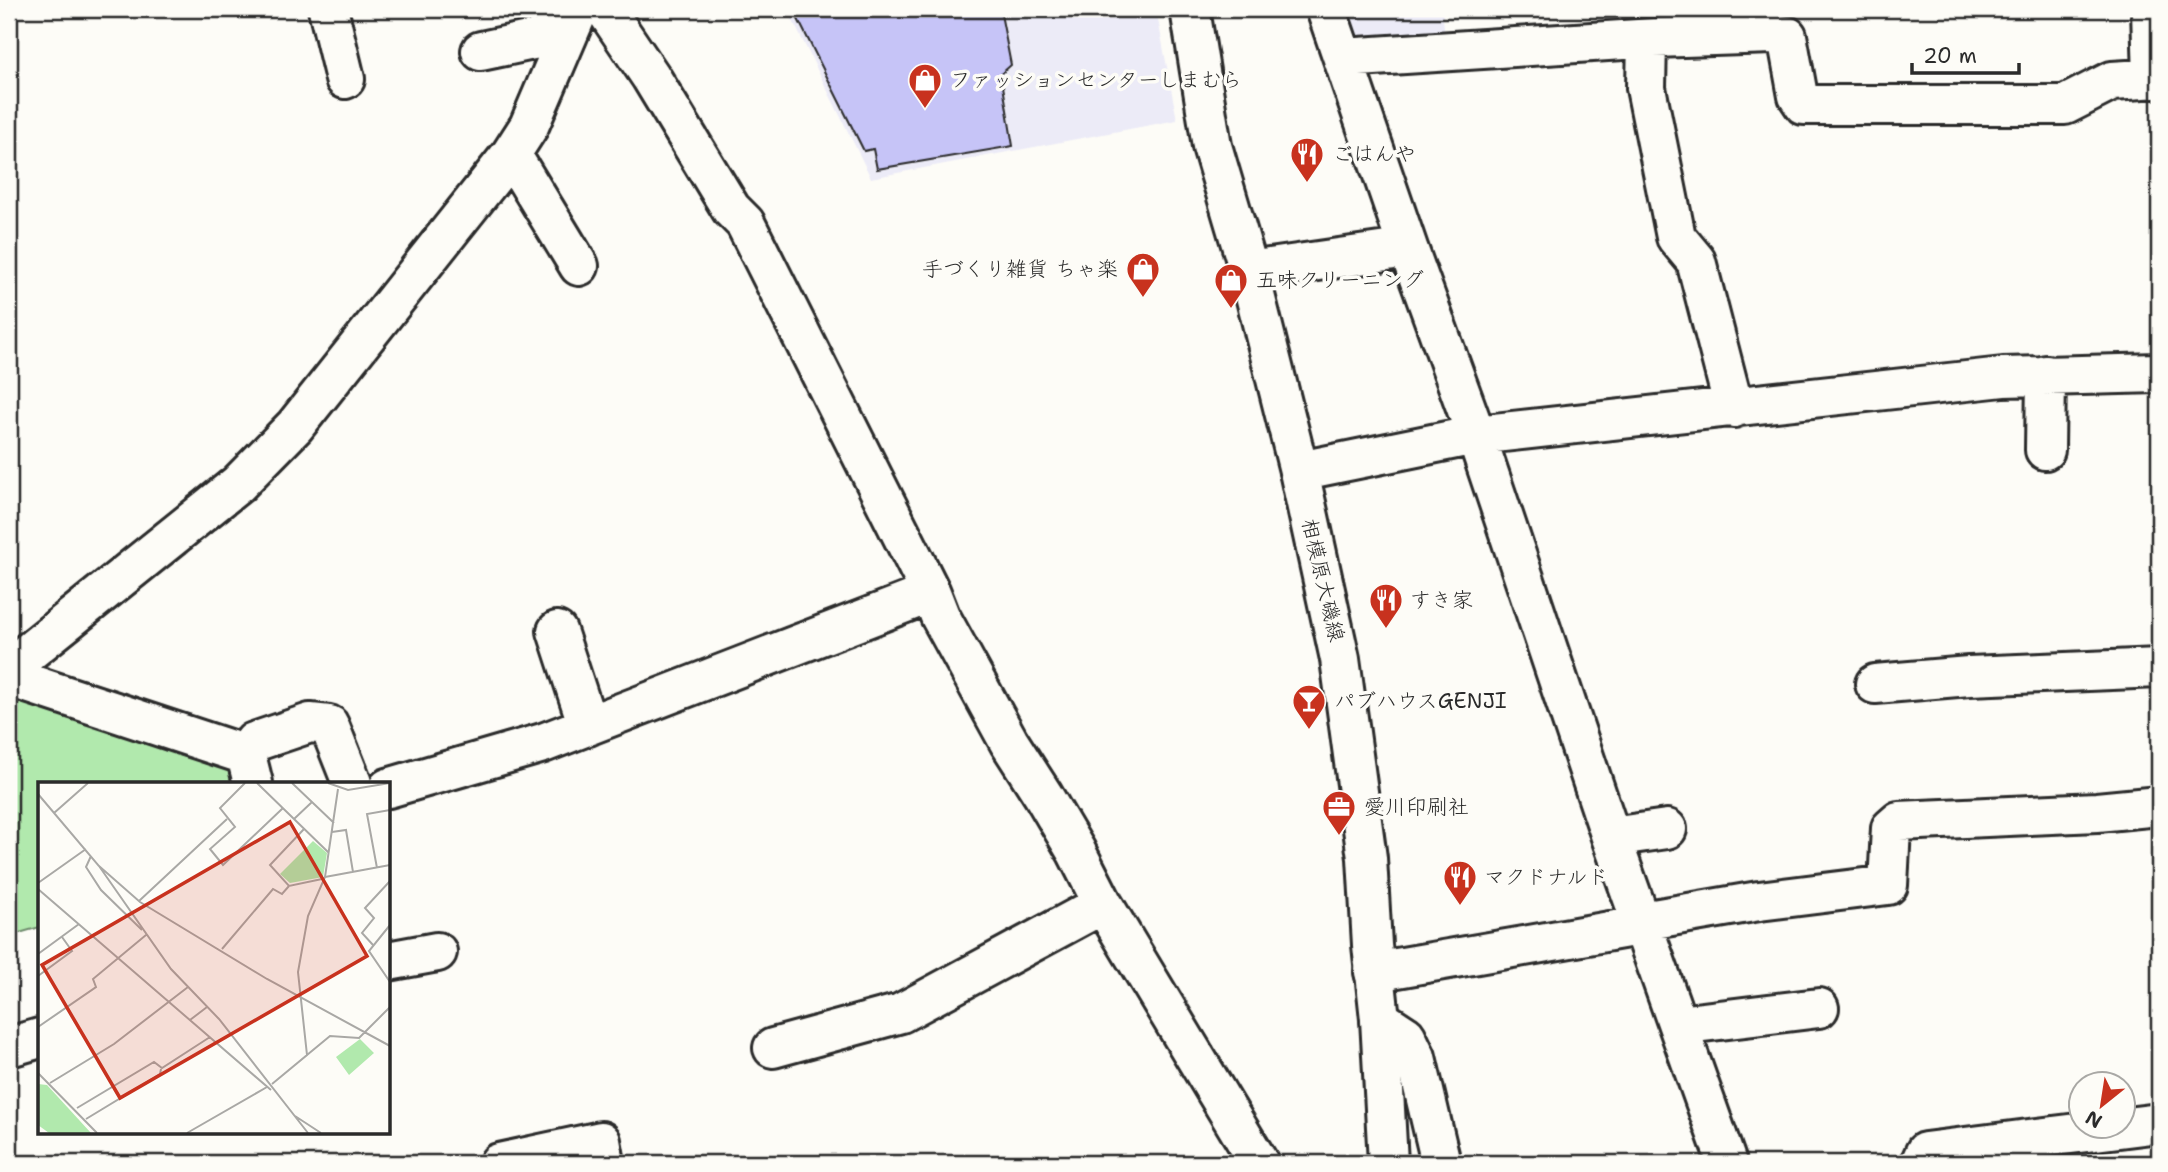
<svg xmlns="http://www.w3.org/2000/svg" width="2168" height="1172" font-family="'Shantell Sans','Klee One',sans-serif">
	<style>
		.built { fill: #ecebf7 }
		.green { fill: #b1e9ad; stroke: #6e8a6c; stroke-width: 2 }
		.building { fill: #c6c4f7; stroke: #2b2b2b; stroke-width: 2 }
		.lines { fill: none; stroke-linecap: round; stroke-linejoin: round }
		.minor-casing { stroke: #2b2b2b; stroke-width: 44 }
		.major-casing { stroke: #2b2b2b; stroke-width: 44 }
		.minor { stroke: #fdfcf7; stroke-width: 38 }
		.major { stroke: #fdfcf7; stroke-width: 38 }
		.labels { text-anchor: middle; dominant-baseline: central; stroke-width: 7; stroke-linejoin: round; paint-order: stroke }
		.poi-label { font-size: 21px; fill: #2b2b2b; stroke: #fdfcf7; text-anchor: start }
		.street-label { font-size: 21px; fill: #2b2b2b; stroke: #fdfcf7 }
		.inset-road { fill: none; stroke: #a9a8a5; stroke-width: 2 }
		.view { fill: #c8321e; fill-opacity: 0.15; stroke: #c8321e; stroke-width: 3.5 }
		.inset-edge { fill: none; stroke: #2b2b2b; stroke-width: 3.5 }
	</style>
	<rect width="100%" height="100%" fill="#fdfcf7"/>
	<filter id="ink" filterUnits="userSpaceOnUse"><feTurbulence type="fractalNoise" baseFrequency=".0143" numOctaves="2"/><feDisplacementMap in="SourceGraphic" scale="14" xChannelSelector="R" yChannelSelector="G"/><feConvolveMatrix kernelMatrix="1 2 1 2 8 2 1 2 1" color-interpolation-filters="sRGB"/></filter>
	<g filter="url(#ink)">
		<!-- built -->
		<path class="built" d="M787,9H1156L1177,120L871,178Z
			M1345,9H1442L1445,37L1356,41Z"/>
		<!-- green -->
		<path class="green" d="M9,689L233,767L238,783H40V927L9,936Z"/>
		<!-- building -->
		<path class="building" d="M793,9H1000L1011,65L1001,74L1013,146L877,169L873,149L864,151Z"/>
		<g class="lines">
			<defs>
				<path id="minor" d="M328,9L345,79
					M605,9L651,77L731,209L745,223L931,593L940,616L1009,742L1043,795L1076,851L1103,904L1259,1163
					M1326,9L1408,248L1476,435L1611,837L1727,1163
					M2151,9L2153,79
					M1647,39L1646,88L1676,237L1696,261L1734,408
					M481,51L552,36L564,40
					M1343,58L1654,38L1773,34L1787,36L1798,96L1804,105H2065L2112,81L2159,78
					M511,154L579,266
					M1249,271L1408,248
					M2045,450L2046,375
					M1299,471L1476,435L2003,377L2159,373
					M557,631L588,726
					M9,674L29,652L238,484L295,426L511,154L529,126L579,9
					M9,677L246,755L253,783
					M1875,684L1969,676L2159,668
					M246,755L254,742L310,723L329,725L352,783
					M388,788L543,743L931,593
					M1611,837L1667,829
					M388,961L437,952
					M1374,972L1639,926L1642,921L1759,901L1888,885L1891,828L1899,821L2097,812L2159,806
					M1380,1019L1406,1036L1416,1057L1441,1163
					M1678,1025L1819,1008
					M9,1047L40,1038
					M773,1048L901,1013L1103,904
					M499,1163L601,1141L605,1163
					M1920,1163L1925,1152L2159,1123"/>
				<path id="major" d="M1190,9L1212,146L1249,271L1299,471L1340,659L1367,858L1372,945L1380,1019L1388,1163"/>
			</defs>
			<!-- minor casing -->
			<use href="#minor" class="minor-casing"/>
			<!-- major casing -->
			<use href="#major" class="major-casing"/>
			<!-- minor -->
			<use href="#minor" class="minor"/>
			<!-- major -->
			<use href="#major" class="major"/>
		</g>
	</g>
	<!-- icons -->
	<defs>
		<symbol id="shop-pin" viewBox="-11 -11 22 30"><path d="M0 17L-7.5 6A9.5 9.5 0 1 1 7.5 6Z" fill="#c8321e" stroke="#fdfcf7"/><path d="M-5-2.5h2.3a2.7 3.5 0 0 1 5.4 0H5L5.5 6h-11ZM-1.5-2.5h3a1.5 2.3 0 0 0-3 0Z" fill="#fff"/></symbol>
		<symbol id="restaurant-pin" viewBox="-11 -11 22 30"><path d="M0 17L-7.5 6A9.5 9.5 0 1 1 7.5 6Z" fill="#c8321e" stroke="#fdfcf7"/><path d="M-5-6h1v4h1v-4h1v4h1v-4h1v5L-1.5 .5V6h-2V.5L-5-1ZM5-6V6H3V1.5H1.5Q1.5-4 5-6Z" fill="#fff"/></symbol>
		<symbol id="bar-pin" viewBox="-11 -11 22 30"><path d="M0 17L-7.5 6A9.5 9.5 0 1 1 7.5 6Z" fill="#c8321e" stroke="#fdfcf7"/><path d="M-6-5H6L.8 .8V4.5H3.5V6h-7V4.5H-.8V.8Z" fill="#fff"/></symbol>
		<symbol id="office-pin" viewBox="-11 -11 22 30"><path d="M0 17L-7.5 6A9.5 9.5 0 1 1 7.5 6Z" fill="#c8321e" stroke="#fdfcf7"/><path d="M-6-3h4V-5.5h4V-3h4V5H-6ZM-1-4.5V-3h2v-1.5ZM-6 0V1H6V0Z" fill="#fff"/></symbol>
	</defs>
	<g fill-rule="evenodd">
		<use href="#shop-pin" x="906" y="61" width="38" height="52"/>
		<use href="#restaurant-pin" x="1288" y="135" width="38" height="52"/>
		<use href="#shop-pin" x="1124" y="250" width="38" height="52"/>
		<use href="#shop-pin" x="1212" y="261" width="38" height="52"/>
		<use href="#restaurant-pin" x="1367" y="581" width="38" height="52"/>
		<use href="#bar-pin" x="1290" y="682" width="38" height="52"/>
		<use href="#office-pin" x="1320" y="788" width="38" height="52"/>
		<use href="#restaurant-pin" x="1441" y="858" width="38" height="52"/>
	</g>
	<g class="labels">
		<!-- poi labels -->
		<g class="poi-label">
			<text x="950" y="80">ファッションセンターしまむら</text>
			<text x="1332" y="154">ごはんや</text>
			<text x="1118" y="269" text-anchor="end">手づくり雑貨 ちゃ楽</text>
			<text x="1256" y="280">五味クリーニング</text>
			<text x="1410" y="600">すき家</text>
			<text x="1334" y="701">パブハウスGENJI</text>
			<text x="1364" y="807">愛川印刷社</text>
			<text x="1484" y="877">マクドナルド</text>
		</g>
		<!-- street labels -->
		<g class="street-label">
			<text transform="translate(1323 580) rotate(77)">相模原大磯線</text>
		</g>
	</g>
	<!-- overview -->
	<g transform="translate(38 782)">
		<rect width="352" height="352" fill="#fdfcf7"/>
		<path d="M275,59L289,71L285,95L252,101L242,92ZM322,257L336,271L311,293L298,275ZM0,302L9,303L53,351H11L0,343Z" fill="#b1e9ad"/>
		<path class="inset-road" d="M207,1L182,26L197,45L172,67L185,83L245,26M219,1L291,71M254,1L296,41M290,1L310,8L352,1M0,12L61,84L133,187L181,237L270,351M16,31L50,1M256,37L274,20M266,47L232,83L251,104L284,97M294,50L308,48L315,90M53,74L48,85L63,108L104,148M61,84L102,120L229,197L352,264M339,86L329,32L352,28M287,95L352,83M0,101L48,67M0,107L233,308M101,119L189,37M352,143L331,169L352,200M335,163L324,151L336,136L327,126L352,99M184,167L235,107L244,112L251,104M0,172L41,142M0,194L34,169L24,155M152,238L169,225M0,245L58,205L55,197L108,153M269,273L292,254L321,256L352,225M0,291L59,351M12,301L76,262L150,205M234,302L269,273L260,190L270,134L287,95L300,7M39,326L116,280L124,286L172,255M257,334L283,351M48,337L122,292L123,287M149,351L229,305"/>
		<path class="view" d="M252,40L329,174L82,316L4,183Z"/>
		<rect width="352" height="352" class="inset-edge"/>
	</g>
	<!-- margin -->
	<rect width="2168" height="1172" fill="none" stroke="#fdfcf7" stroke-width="35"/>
	<rect x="18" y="18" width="2133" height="1137" fill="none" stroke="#2b2b2b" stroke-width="2.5" filter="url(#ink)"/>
	<!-- north arrow -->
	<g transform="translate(2102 1105) rotate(210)"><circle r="33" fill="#fdfcf7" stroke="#a9a8a5" stroke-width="2"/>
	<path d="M0-5L12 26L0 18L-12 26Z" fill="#c8321e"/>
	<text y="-10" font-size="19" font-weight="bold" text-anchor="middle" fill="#2b2b2b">N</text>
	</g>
	<!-- scale -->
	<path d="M1912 63v10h107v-10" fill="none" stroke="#2b2b2b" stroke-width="3.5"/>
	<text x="1923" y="63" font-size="21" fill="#2b2b2b" stroke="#fdfcf7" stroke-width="5" paint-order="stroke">20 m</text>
</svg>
